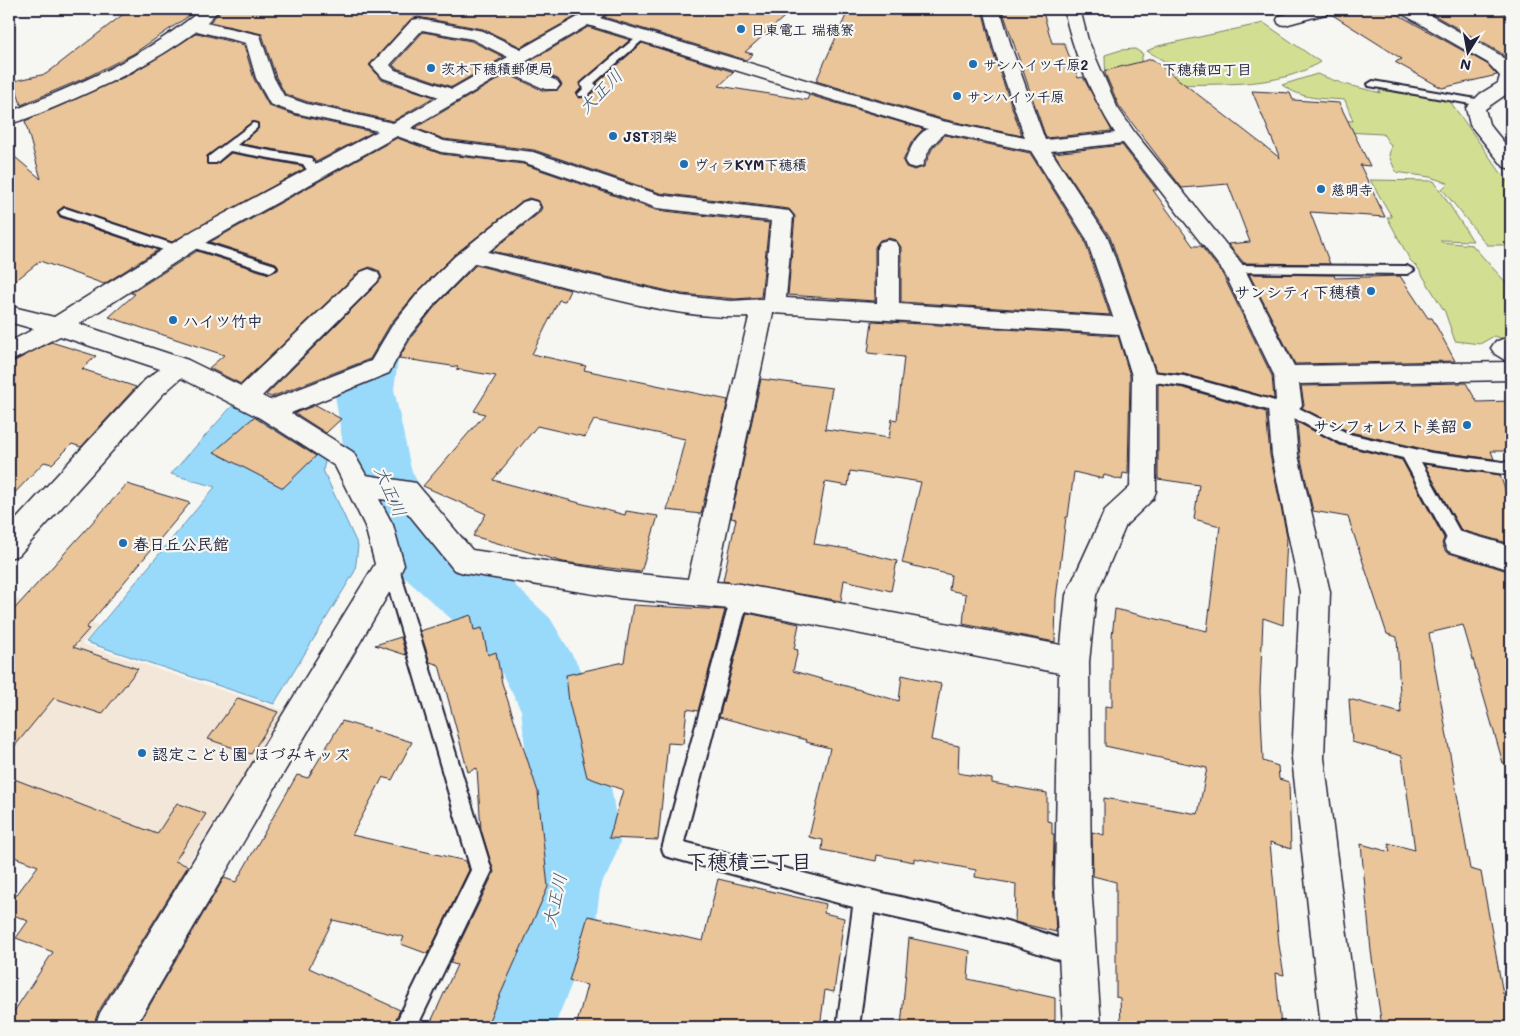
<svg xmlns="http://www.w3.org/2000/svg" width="1520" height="1036" font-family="Mali,'Klee One',sans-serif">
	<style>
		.built { fill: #f2e7d8 }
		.green { fill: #d2df92; stroke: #7a8066 }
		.water { fill: #99dafb; stroke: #6990ae }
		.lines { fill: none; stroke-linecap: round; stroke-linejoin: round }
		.river { fill: #99dafb; fill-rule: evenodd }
		.building { fill: #eac59a; stroke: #22223b }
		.service-casing { stroke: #22223b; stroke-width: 4 }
		.minor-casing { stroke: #22223b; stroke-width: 3 }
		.service { fill: #f6f6f2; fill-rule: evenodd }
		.minor { fill: #f6f6f2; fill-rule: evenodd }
		.poi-dot { fill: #1f6fb2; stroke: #f6f6f2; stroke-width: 2 }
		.labels { text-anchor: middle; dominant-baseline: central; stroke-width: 4.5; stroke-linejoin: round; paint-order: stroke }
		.far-poi-label { font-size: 14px; font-weight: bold; fill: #22223b; stroke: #f6f6f2; text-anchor: start }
		.far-neighbourhood-label { font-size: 15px; font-weight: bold; fill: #22223b; stroke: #f6f6f2 }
		.poi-label { font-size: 16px; font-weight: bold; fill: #22223b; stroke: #f6f6f2; text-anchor: start }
		.water-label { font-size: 18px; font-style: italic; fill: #465975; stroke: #f6f6f2 }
		.near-neighbourhood-label { font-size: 21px; font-weight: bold; fill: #22223b; stroke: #f6f6f2 }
	</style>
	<rect width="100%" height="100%" fill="#f6f6f2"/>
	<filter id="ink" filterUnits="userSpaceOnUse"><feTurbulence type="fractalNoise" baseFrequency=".02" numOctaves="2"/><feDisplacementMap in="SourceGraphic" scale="10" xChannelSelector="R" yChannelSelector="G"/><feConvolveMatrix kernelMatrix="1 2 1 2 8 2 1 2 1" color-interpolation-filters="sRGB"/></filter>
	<g filter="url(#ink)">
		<!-- built -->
		<path class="built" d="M9,597L98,625L82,644L285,711L187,865L9,799Z"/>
		<!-- green -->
		<path class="green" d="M1264,23L1320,62C1280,88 1223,83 1177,85L1167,83L1175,75L1171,65L1147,51L1158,46Z
			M1135,49L1143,54L1140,64L1167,161L1147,143C1145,116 1125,117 1113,97C1106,87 1105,67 1105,55L1121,50Z
			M1317,74L1344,84L1381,93L1379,90L1449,100L1511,187V245H1487L1442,189L1448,183L1430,177L1396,172L1389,156L1391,146L1383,134L1325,131L1318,119L1353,121L1345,100C1320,98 1304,100 1282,85Z
			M1370,180L1434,181L1473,241L1441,240V242L1472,245L1510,287L1511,341L1494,336L1480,344L1455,341L1445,312L1418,268L1410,260L1387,217H1392Z"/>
		<!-- water -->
		<path class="water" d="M232,406L249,412L326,458L323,470L358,546L355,571L274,704L86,642L215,487L171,474Z"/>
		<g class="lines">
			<!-- river -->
			<path class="river" d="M665,9H709L703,18L599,114L593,141L586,151L534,213L455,283L398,360L394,389L411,469L437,522L507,578L550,618L586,678L598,704L620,843L608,873L601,883L595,927L554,1027H460L506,922L517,868L534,831L521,710L498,666L457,624L389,564L347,469L334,389L339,357L379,301L417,257L498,191L546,137L554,110L561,100Z"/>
		</g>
		<!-- building -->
		<path class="building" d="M130,9H199L133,54L85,78L21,105L14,81L46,74Z
			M222,9H589L521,47L483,29L418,17L411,19L369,65L382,80L434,97L393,121L308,102L285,94L276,77L262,34L210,22Z
			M614,9H793L745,52L753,54L746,60L604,17Z
			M849,9H982L992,50L1022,136L942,119L816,81Z
			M1002,9H1042L1052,43H1064L1078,78L1083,77L1112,131L1046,138Z
			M1333,9H1388L1487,64L1497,75L1442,88L1395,62L1402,59L1331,14Z
			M1431,9H1459L1464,12L1475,9H1497L1511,16V64L1501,53L1425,10Z
			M588,27L630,40L581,82L579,85L581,88L576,94L579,98L588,97L598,87L597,83L642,43L734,72L719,86L807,100L809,95L923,129L912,141L903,161L906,167L914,170L924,167L932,149L945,135L1030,153L1084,239L1110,315L901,302V247L896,240L888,238L880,240L875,247V301L788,295L795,216L789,209L660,193L534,150L444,139L415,128L507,74L544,91L558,90L562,85L558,79L524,65Z
			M423,32L471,41L504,57L452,87L396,68L393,65Z
			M197,33L244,45L254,79L269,106L295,115L373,132L316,162L311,156L241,144L258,129V123L252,122L207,156V164H217L231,153L302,166L304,169L172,242L64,206L57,212L60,217L158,250L104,284L40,261L9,286V152L41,179L25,121L129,75Z
			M1152,59L1280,158L1252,91L1290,93L1293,100L1339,103L1370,166L1360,165L1385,217L1310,212L1330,264L1244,263L1228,244L1250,242L1228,184L1182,188L1119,106L1104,71Z
			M397,138L441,154L523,164L656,210L769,223L761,297L736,299L682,294L492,251L539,213L542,208L539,201L529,198L522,201L453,256L418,291L391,323L370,359L271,397L266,395L378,283L382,278L379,271L370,267L360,271L241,384L209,368L224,355L109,317L135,294L131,293L197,251L269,274L278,270L276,263L210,242Z
			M1122,145L1157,190H1153L1193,246H1201L1222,273L1272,376L1274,399L1184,374L1156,371L1110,237L1054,153Z
			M476,265L570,290L565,301L559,300L532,354L586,366L584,370L728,400L701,514L667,510L685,439L594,420L585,437L537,426L493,480L625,515L626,511L658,516L641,572L563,562L473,536L486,514L423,486L485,414L474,411L496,376L456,369L458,367L399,358L412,336L436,305Z
			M1249,274L1334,275L1335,278L1400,276L1428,318H1432L1455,361L1295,364Z
			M872,321L1118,336L1130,376L1128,474L1123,473L1122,480L1104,475L1103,479L1074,472L1068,517H1066L1056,599L1055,642L963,624L966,594L949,590L951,575L902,563L921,482L850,471L848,486L825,482L814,544L848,549L897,561L891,591L844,580L841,601L723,581L736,519L731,518L761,379L832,388L825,429L889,438L892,419L897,420L904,357L868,353Z
			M51,342L96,356L82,369L136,387L81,447L72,444L52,464L44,462L9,499V364Z
			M1466,383L1477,402L1511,401V451H1491L1494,459L1432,451L1350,432L1302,408L1304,405L1301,386Z
			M1158,384L1184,388L1266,412L1270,455L1287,536L1283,625L1263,618L1260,691L1263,761L1278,766L1279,779L1289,782L1291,849L1270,842L1279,945L1284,975L1276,973L1281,1027H1121L1120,998L1116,997V882L1093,876L1092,832L1104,835V798L1198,814L1207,768L1105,746V706L1112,707V637L1115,609L1207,631L1220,526L1194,519L1199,485L1158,479Z
			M316,405L341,419L326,433L295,413Z
			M254,417L316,456L283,488L214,452Z
			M1297,422L1340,445L1402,460L1444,538L1442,544L1446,552L1511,572V762L1503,763L1463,625L1429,633L1470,869L1481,872L1503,994L1511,996V1027H1382L1371,951L1361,844L1390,852L1388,843L1415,850L1402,756L1352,742L1349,699L1401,713L1397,637L1387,634L1348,517L1313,511L1300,455Z
			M1424,464L1500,475L1511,507V544L1461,530Z
			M127,484L190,503L86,628L89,629L73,647L138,669L102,714L54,698L9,753V615Z
			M633,605L725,610L698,711L687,709L683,744L668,743L658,840L609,838L623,790L587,777L569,702L566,675L624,662Z
			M747,613L799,624L794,649L798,650L793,671L899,701L902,675L941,684L931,740L959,746L958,773L992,779V783L1047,793V821L1052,822V834H1054L1053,884L1056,932L1015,922L1016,884L975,877L976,870L914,858V862L877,855L876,861L822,850L823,840L809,837L830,748L806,742L807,740L719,717Z
			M471,615L474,630L482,628L488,655L496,652L502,683L538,792L548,887L486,1027H419L422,1020L430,1024L457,965L450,963L494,872L481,830L477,768L468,772L439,665L430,662L420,631Z
			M401,637L406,655L375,645Z
			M238,698L278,712L251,754L208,739Z
			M342,721L412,742L392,780L383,777L352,835L466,861L469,870L428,954L401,944L404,937L333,920L309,968L400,1010L392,1027H137L224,878L236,882L297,775L308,778Z
			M9,777L157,834L177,803L206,814L175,861L188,866L98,1012L93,1027H9V1019L53,952L16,938L28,921L9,913V905L38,866L9,855Z
			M718,879L826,904L824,913L844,918L834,992L825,990L820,1027H576L587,985L569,981L588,916L703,941Z
			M909,938L970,951L968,979L1055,998V1027H901Z"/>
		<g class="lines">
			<defs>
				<path id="service" d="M641,33L645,34V38L594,83L597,86L587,96H579L578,94L584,88L581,85L582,83Z
					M1373,81L1482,100L1487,103L1482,106L1369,86L1368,84Z
					M253,123L257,124V128L237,145L311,158L321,173L319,176H311L303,164L230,151L216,163H208V157Z
					M65,208L182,247L183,250L182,253H172L61,215L59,212Z
					M190,238L275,265L277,268L270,272L185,245L184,242L185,239Z
					M1234,265L1407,266L1414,270L1407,274L1229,272L1227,269L1229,266Z
					M1144,371L1184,376L1297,407L1349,434L1432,453L1511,463V475L1421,462L1466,543L1464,548L1458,550L1452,548L1403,458L1340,443L1292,417L1184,386L1139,380L1137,376L1139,372Z
					M390,558L396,560L398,565L492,871L417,1027H394L471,870L382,565L384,560Z
					M740,589L746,592L749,597L684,842L865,889L1007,921L1086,947L1089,955L1086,963L1078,966L1007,943L874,913L859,1027H837L853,907L665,856L662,849L731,597L734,592Z"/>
				<path id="minor" d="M202,9H220L206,23L260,35L274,78L284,96L307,104L393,123L439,97L383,78L371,65L412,20L418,19L483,31L521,49L592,9H612L600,18L942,121L1025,138L994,49L984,9H1000L1012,49L1045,140L1115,133C1091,95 1073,53 1064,9H1080L1088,40L1117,107L1135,133L1242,264L1294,366L1508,362L1495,354L1491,348L1495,342L1503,339L1511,342V380L1299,384L1302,405L1294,414L1298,455L1330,592L1324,758L1359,1027H1321L1292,758L1300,592L1272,455L1268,409L1276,400L1274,375L1224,272L1123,143L1051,151L1108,238L1156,376V491L1153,499L1126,525L1096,595L1089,662L1091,884L1101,1027H1063L1055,884L1059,673L740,610L619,598L464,573L454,570L398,501L379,499L393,525L404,565L400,574L135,1027H95L100,1013L375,564L365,526L335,466L260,418L181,378L163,394L19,555L9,558V527L145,380L160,369L60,336L9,362V342L34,329L9,322V306L54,317L194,230L378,131L295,113L270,104L256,78L246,43L197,31C153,63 105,86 55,107C40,113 25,120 9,124V112C78,85 145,57 202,9ZM588,25L928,129C916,134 910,149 905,162L908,166L915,168L922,166L930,148L944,133L1031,151L1086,238L1113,317L899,304V247L896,242L888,240L880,242L877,247V303L786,298L793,216L789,211L660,195L533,152L444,141L411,128L507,72L545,89H557L560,85L557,81L520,65ZM422,30L472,39L508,57L452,89L395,70L390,65ZM397,136L441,152L523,162L657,208L771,221L763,299L731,301L682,296L488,252L537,212L540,207L537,202L530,200L523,202L454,257L419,292L393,324L371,361L270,400L262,396L377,282L380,277L377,272L369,269L361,272L241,386L188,360L79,324L210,240ZM475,263C560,283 662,320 749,317L688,579L619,572L472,550L416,483L366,475L353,452L291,413L389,373L410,335L435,304ZM773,313L1119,334L1132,376L1130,487L1105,510L1066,595L1061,645L740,584L716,582Z
					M1306,9H1331L1329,13L1285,25L1279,24L1277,20L1279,16Z
					M1399,9H1419L1500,55L1511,67V91L1485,109L1489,124L1511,151V169L1504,167L1470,125L1466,108L1480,94L1498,83L1500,76L1488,63L1401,13Z
					M1458,531L1511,546V570L1448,551L1444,543L1448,535Z"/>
			</defs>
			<!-- service casing -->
			<use href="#service" class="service-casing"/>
			<!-- minor casing -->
			<use href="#minor" class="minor-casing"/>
			<!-- service -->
			<use href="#service" class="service"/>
			<!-- minor -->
			<use href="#minor" class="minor"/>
		</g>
	</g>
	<!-- markers -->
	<g class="poi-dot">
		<circle cx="741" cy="29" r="5"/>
		<circle cx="973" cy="64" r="5"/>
		<circle cx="431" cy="68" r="5"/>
		<circle cx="957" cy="96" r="5"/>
		<circle cx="613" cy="136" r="5"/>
		<circle cx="684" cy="164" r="5"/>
		<circle cx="1321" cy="189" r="5"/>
		<circle cx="1371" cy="291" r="5"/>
		<circle cx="173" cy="320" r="5"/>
		<circle cx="1467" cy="425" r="5"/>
		<circle cx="123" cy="543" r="5"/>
		<circle cx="142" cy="753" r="5"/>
	</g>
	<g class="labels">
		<!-- far-poi labels -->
		<g class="far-poi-label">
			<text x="751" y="29">日東電工 瑞穂寮</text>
			<text x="983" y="64">サンハイツ千原2</text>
			<text x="441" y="68">茨木下穂積郵便局</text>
			<text x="967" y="96">サンハイツ千原</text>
			<text x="623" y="136">JST羽柴</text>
			<text x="694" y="164">ヴィラKYM下穂積</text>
			<text x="1331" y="189">慈明寺</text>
		</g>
		<!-- far-neighbourhood labels -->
		<g class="far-neighbourhood-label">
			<text x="1207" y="69">下穂積四丁目</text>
		</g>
		<!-- poi labels -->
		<g class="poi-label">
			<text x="1361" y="291" text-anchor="end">サンシティ下穂積</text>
			<text x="183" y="320">ハイツ竹中</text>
			<text x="1457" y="425" text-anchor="end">サンフォレスト美韶</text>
			<text x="133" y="543">春日丘公民館</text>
			<text x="152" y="753">認定こども園 ほづみキッズ</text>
		</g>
		<!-- water labels -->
		<g class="water-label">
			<text transform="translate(600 91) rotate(-45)">大正川</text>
			<text transform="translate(391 491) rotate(67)">大正川</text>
			<text transform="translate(554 900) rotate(-77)">大正川</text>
		</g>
		<!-- near-neighbourhood labels -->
		<g class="near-neighbourhood-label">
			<text x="749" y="860">下穂積三丁目</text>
		</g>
	</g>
	<!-- margin -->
	<rect width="1520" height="1036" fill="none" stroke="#f6f6f2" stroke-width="30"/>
	<rect x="15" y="15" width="1490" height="1006" fill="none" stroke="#22223b" stroke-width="2" filter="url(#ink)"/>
	<!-- north arrow -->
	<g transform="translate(1468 52) rotate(191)" stroke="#f6f6f2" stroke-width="4" paint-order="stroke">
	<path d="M0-4L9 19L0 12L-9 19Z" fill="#22223b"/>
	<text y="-8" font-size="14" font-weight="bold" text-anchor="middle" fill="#22223b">N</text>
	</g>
</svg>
